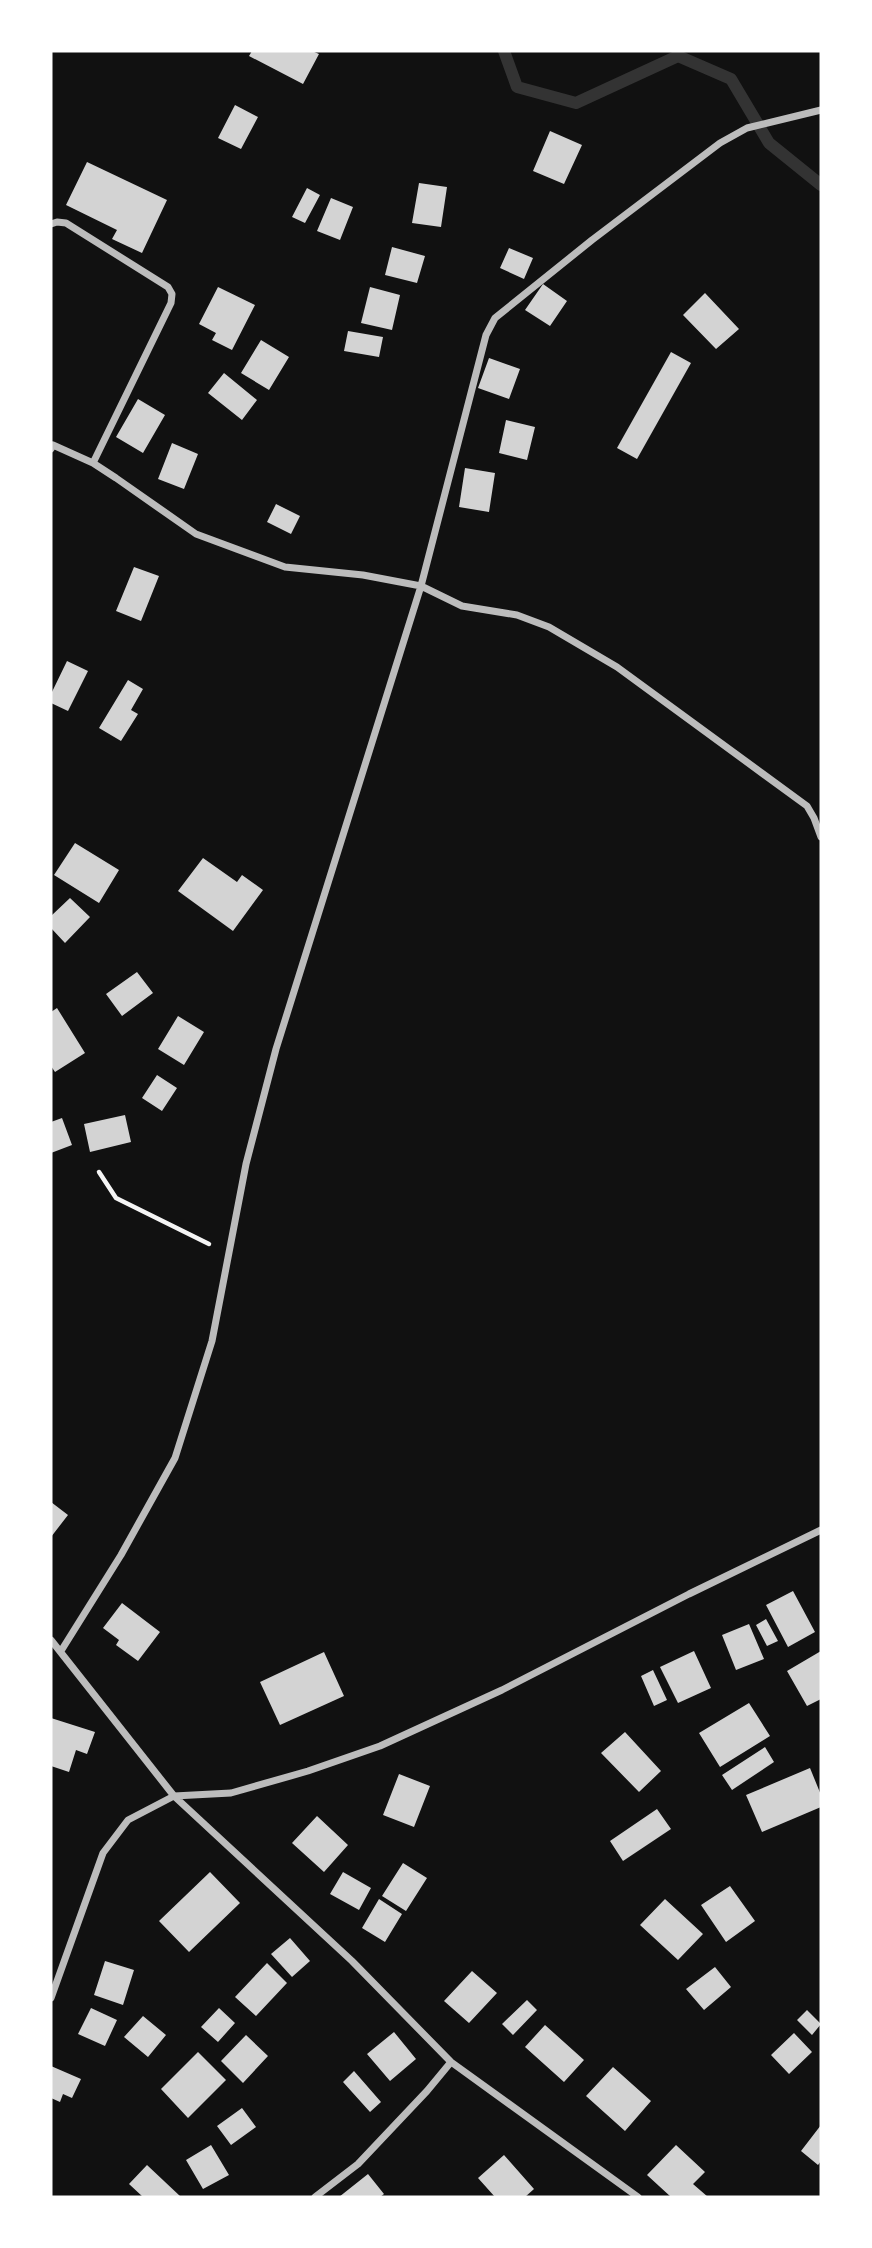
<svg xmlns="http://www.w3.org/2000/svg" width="872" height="2248" font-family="Lato,sans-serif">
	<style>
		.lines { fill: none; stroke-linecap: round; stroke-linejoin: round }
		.stream { stroke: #333; stroke-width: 12 }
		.building { fill: #d3d3d3 }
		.path { stroke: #f5f5f5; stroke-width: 4.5 }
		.minor { stroke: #bcbcbc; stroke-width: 7 }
	</style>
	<rect width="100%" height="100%" fill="#111"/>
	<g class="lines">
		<!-- stream -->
		<path class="stream" d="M504,51L517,87L576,103L678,56L731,79L769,143L821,185"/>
	</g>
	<!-- building -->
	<path class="building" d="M252,51H312L319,54L303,84L249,56Z
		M235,105L258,117L241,149L218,138Z
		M550,131L582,145L564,184L533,171Z
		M87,162L167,200L142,253L112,239L117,230L66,205Z
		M419,183L447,187L441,227L412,223Z
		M307,188L320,195L305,223L292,217Z
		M331,198L353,207L340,240L317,231Z
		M392,247L425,256L417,283L385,275Z
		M509,248L533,258L524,279L500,268Z
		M543,284L567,301L550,326L525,310Z
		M218,287L255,305L232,350L212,340L216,333L199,324Z
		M370,287L400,295L392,330L361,323Z
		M705,293L739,329L716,349L683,315Z
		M348,331L383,337L379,357L344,351Z
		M261,340L289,357L269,390L241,373Z
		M671,352L691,363L637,459L617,448Z
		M489,358L520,369L509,399L478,388Z
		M224,373L257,400L242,420L208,393Z
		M138,399L165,415L143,453L116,437Z
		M506,420L535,427L527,460L499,453Z
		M172,443L198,454L184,489L158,479Z
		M465,468L495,473L489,512L459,507Z
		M276,504L300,516L291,534L267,522Z
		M134,567L159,576L141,621L116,611Z
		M67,661L88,671L68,711L51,703V694Z
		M128,680L143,689L131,710L138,714L121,741L99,728Z
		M75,843L119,870L99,903L54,875Z
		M203,858L237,882L242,875L263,890L233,931L178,891Z
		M70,898L90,917L65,943L51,928V916Z
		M137,972L153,993L122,1016L106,994Z
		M57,1008L85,1053L55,1072L51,1066V1012Z
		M178,1016L204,1032L184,1065L158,1049Z
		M157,1075L177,1088L162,1111L142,1098Z
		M125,1115L131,1142L90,1152L84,1124Z
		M62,1118L72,1145L51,1153V1122Z
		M51,1502L68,1515L51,1537Z
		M793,1591L815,1632L788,1647L766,1605Z
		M122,1603L160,1632L138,1661L116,1645L119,1640L103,1628Z
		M766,1619L778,1641L767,1646L756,1625Z
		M749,1624L764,1659L736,1670L722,1635Z
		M694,1651L711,1688L678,1703L660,1667Z
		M821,1651V1699L807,1706L787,1671Z
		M324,1652L344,1696L280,1725L260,1682Z
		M653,1670L667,1700L654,1706L641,1676Z
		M749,1703L770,1736L720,1767L699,1733Z
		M51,1718L95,1732L87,1754L76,1750L69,1772L51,1766Z
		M625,1732L661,1771L639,1792L601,1753Z
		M765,1747L774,1762L732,1790L722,1775Z
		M810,1768L821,1795V1807L762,1832L746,1795Z
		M399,1774L430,1786L414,1827L383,1815Z
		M657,1809L671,1829L623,1861L610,1841Z
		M317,1816L348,1845L324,1872L292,1843Z
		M403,1863L427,1878L406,1911L382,1896Z
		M210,1872L240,1903L189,1952L159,1921Z
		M343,1872L371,1888L359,1910L330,1894Z
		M730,1886L755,1921L726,1942L701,1905Z
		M379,1899L402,1914L385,1942L362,1928Z
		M665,1899L703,1934L678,1960L640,1925Z
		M290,1938L310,1961L292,1977L271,1954Z
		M105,1961L134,1970L123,2005L94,1995Z
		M267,1963L287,1983L256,2016L235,1997Z
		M715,1967L731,1987L704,2010L686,1989Z
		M472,1971L497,1993L469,2023L444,2001Z
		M527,2000L537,2010L513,2035L502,2024Z
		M91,2008L117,2020L105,2046L78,2034Z
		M219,2008L235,2023L218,2042L201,2027Z
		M807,2010L821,2024L812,2035L797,2020Z
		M143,2016L166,2035L148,2057L124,2037Z
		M545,2025L584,2060L564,2082L525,2047Z
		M394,2032L416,2059L390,2081L367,2054Z
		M794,2033L812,2052L789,2074L771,2055Z
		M246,2035L268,2056L243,2083L221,2061Z
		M198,2052L226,2080L188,2118L161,2089Z
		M51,2066L81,2079L72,2098L63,2094L60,2102L51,2098Z
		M613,2067L651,2101L625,2131L586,2096Z
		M354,2071L381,2102L370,2112L343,2082Z
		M242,2108L256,2127L231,2145L217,2126Z
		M821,2125V2161L818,2165L801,2151Z
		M211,2145L229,2175L203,2189L186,2160Z
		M676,2145L705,2172L693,2184L708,2197H671L647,2175Z
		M504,2155L534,2189L525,2197H495L478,2178Z
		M147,2165L181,2197H143L129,2184Z
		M368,2174L384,2194L380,2197H339Z"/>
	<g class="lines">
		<!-- path -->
		<path class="path" d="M99,1172L116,1198L209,1244"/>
		<!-- minor -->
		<path class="minor" d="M51,224L57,222L66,223L168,287L172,294L171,303L93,463
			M51,449L53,445L93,463L116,478L196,534L285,567L363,575L421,586L462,606L517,615L549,627L617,667L807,806L814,818L821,837
			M51,1640L174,1796L352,1961L451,2062L638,2197
			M61,1651L121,1555L175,1458L212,1341L246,1164L276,1049L421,586L486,335L495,318L592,240L720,143L747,128L821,110
			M51,1998L103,1853L128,1820L174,1796L231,1793L308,1771L380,1746L502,1690L689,1594L821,1530
			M315,2197L358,2164L427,2091L451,2062"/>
	</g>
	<!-- border -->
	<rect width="872" height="2248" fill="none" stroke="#ffffff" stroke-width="105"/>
</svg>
